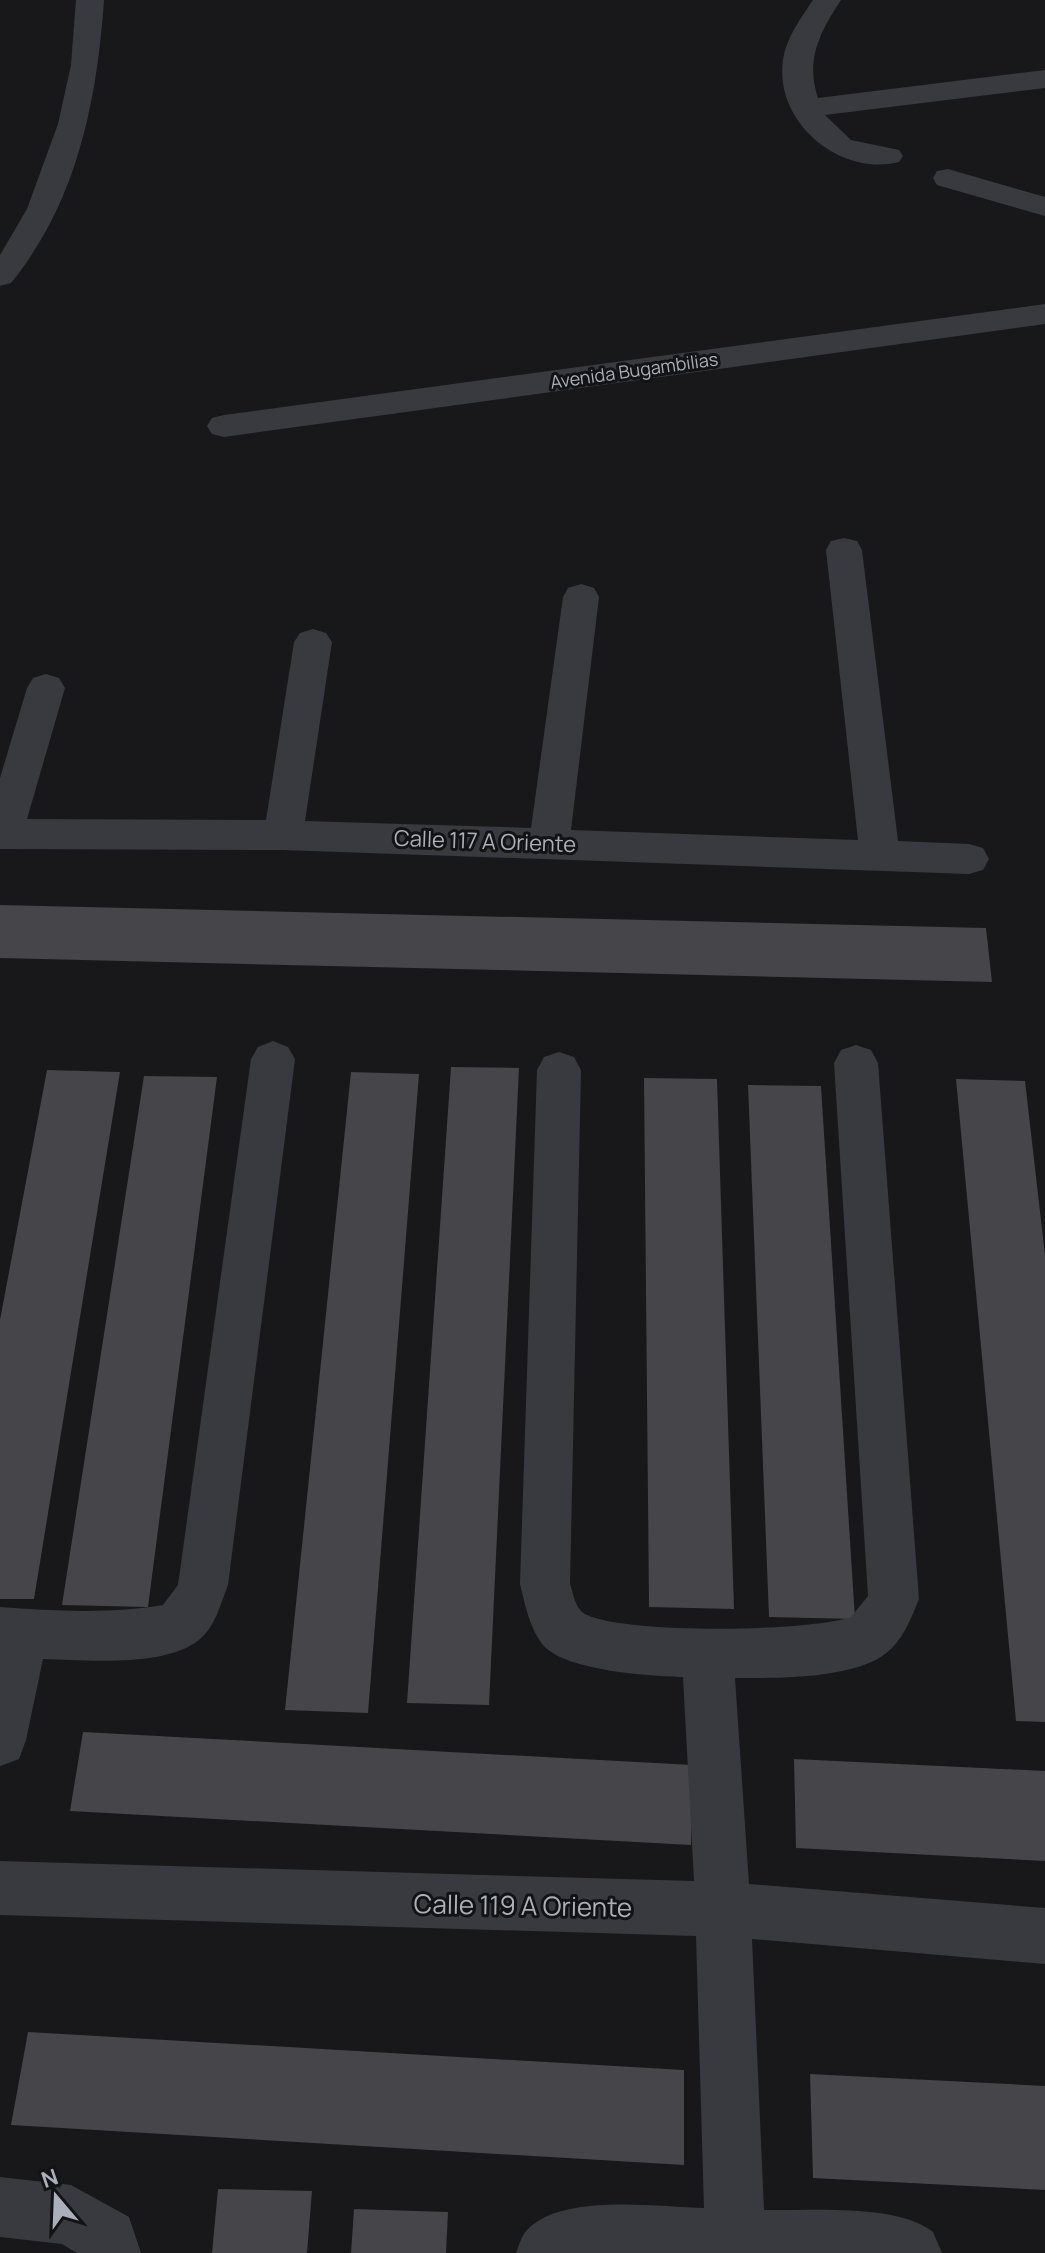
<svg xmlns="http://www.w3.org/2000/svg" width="1045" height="2253" font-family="Manrope,sans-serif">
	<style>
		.building { fill: #45454a }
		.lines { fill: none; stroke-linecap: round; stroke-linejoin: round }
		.minor { fill: #393a3f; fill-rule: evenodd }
		.labels { text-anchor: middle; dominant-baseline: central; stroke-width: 6; stroke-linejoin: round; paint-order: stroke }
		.far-street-label { font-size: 18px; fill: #abafb9; stroke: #131315 }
		.street-label { font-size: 22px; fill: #abafb9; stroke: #131315 }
		.near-street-label { font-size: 26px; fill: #abafb9; stroke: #131315 }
	</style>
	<rect width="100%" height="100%" fill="#18181a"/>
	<!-- building -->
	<path class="building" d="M0,905L986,928L992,982L0,958Z
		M451,1067L519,1068L489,1705L407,1703Z
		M47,1070L120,1072L34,1599H0V1320Z
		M351,1072L419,1074L368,1713L285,1710Z
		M144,1076L217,1077L148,1607L62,1605Z
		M644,1078L717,1079L734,1609L649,1607Z
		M956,1079L1025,1081L1045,1255V1722L1016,1721Z
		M748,1085L821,1086L855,1619L769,1617Z
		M83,1732L692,1765L691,1845L70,1811Z
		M794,1759L1045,1771V1861L796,1848Z
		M28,2032L684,2070V2165L11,2125Z
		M810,2074L1045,2086V2190L813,2178Z
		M218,2189L312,2191L307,2253H212Z
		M354,2209L448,2212L446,2253H351Z"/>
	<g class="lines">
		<!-- minor -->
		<path class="minor" d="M76,0H104C97,101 77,202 11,283L0,286V255L27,209L58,124L71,65Z
			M813,0H841C820,32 805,60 818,98L1045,70V88L825,115L851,140L899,150L903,156L899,162C840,177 774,122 783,60C786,38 801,18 813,0Z
			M948,169L1045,197V216L937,185L933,178L937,171Z
			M1045,304V324L224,437L212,434L207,426L212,418L224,415Z
			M844,538L857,541L862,550L898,841L969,844L983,848L989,859L983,870L969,874L283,850L0,849V778L27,688L33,678L46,674L59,678L65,688L27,819L266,820L294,642L300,633L313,629L326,633L332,642L305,821L531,828L563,597L568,588L581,584L594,588L599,597L571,830L858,840L826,550L831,541Z
			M273,1041L288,1047L295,1059L228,1585C221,1603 215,1627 200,1639C167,1668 84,1660 43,1659L26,1740L19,1759L0,1766V1607C54,1611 110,1614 163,1605L178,1585L251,1059L258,1047Z
			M856,1045L871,1050L878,1063L919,1599C912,1616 905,1635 892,1648C862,1680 776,1678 735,1678L749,1884L1045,1908V1964L752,1939L764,2210C809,2211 897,2203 933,2232L942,2253H516C519,2246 521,2236 527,2230C562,2193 657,2207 704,2208L696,1936L0,1915V1861L694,1881L683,1677C650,1676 569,1671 545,1647C530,1631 525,1604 520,1584L537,1070L544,1057L559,1052L574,1057L581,1070L570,1584C574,1595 575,1610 587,1615C629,1634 806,1632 851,1617L868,1596L834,1063L841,1050Z
			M0,2177L71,2185L129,2217L141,2253H77L62,2244L0,2237Z"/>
	</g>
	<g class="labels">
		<!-- far-street labels -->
		<g class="far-street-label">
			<text transform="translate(634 370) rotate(-8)">Avenida Bugambilias</text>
		</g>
		<!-- street labels -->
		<g class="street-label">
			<text transform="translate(485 841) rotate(2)">Calle 117 A Oriente</text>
		</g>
		<!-- near-street labels -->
		<g class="near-street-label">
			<text transform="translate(523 1905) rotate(1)">Calle 119 A Oriente</text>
		</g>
	</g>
	<!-- north arrow -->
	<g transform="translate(56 2197) rotate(341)" stroke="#131315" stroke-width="6" paint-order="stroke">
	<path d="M0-6L14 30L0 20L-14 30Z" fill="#abafb9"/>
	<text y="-12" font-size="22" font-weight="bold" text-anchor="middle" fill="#abafb9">N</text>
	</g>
</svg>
